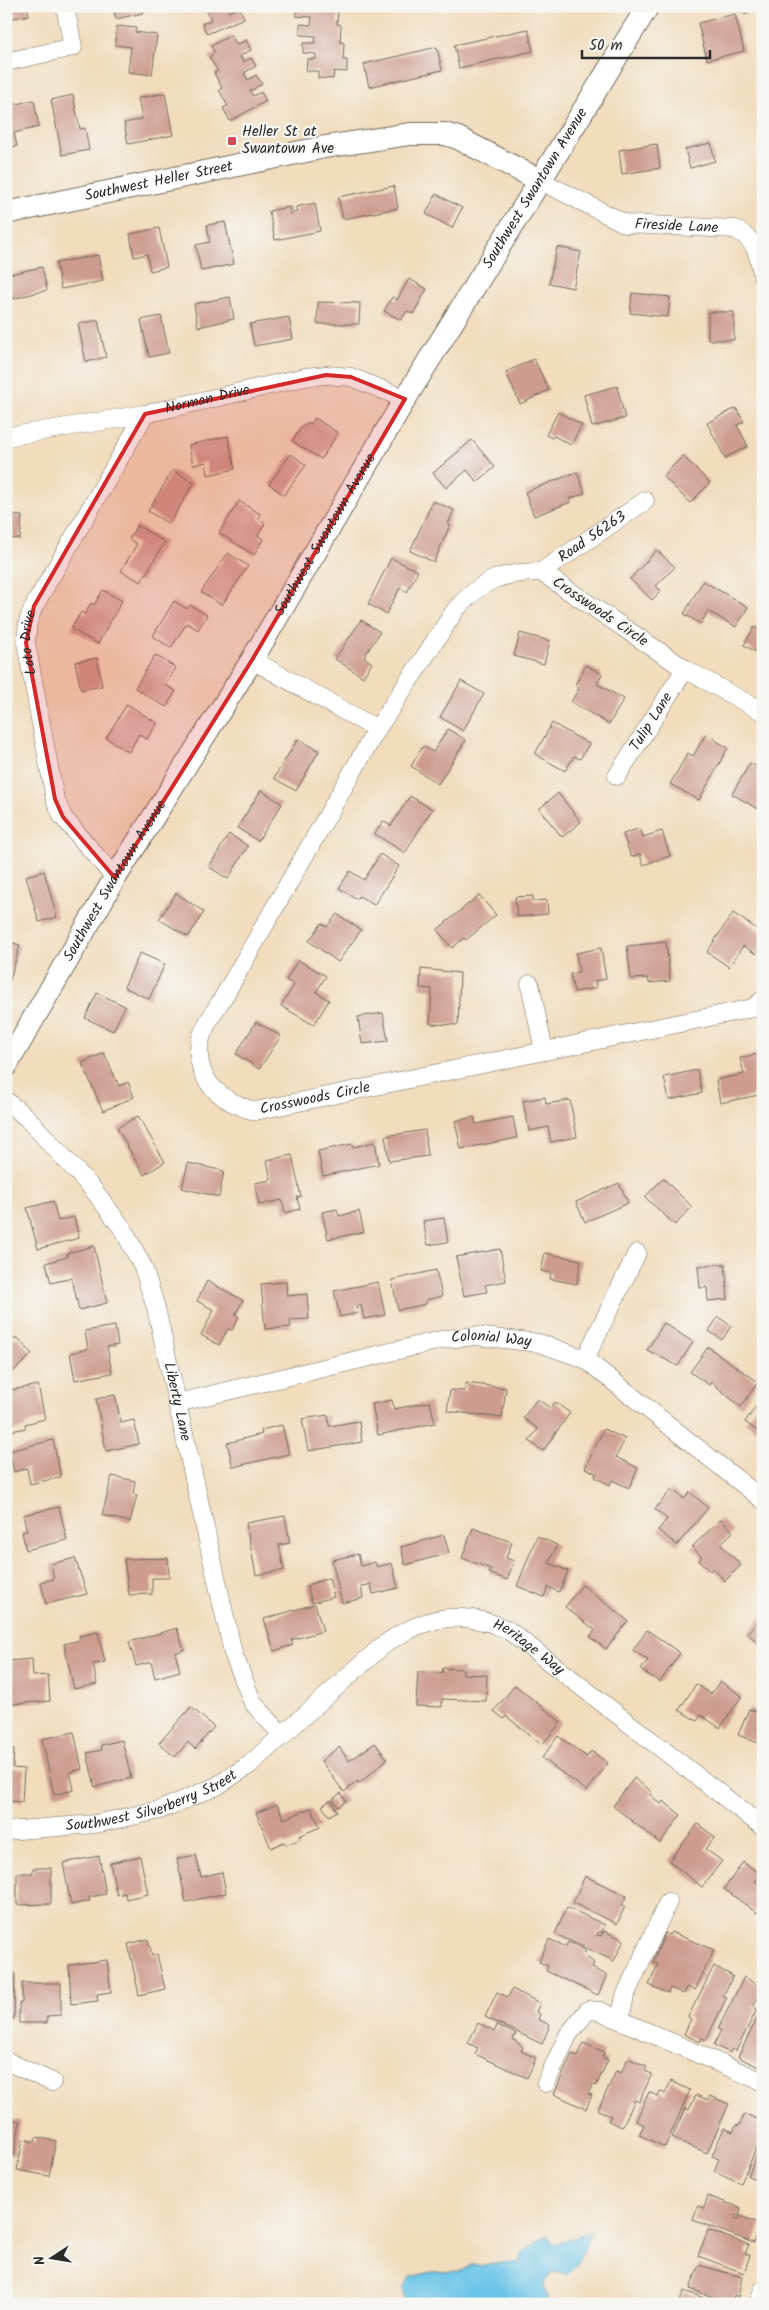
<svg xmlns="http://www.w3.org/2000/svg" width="769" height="2310" font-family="Kalam,sans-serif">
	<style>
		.water { fill: #6ac4e8; stroke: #4a788a }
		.building { fill: #cd9c8f }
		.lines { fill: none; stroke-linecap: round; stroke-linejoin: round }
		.minor-casing { stroke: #70695e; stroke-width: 19 }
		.tertiary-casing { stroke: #70695e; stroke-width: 24 }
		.minor { stroke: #fff; stroke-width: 18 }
		.tertiary { stroke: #fff; stroke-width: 22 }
		.marked { fill: #d62828; fill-opacity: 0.2; stroke: #d62828; stroke-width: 4; stroke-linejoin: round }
		.poi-dot { fill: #d1495b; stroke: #f6f6f2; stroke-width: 2 }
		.labels { text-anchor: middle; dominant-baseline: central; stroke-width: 4.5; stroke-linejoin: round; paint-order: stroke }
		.poi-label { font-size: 15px; fill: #2b2b2b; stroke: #f6f6f2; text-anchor: start }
		.street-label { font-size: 15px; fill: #2b2b2b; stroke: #f6f6f2 }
	</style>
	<rect width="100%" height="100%" fill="#f6f6f2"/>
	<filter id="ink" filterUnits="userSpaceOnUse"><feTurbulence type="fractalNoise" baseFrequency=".02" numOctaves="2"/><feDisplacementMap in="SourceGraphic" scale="10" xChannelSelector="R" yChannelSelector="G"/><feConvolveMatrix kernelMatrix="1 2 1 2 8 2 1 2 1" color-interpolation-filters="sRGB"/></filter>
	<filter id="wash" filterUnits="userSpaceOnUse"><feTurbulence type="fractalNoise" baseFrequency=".0096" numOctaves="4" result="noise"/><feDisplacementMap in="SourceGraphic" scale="20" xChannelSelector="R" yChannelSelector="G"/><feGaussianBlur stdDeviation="1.12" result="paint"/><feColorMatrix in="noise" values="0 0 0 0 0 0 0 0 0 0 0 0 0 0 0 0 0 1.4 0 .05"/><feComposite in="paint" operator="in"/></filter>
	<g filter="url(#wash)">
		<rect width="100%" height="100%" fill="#f1dcbc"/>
		<!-- water -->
		<path class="water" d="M593,2230L576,2266L567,2275L553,2272L544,2283L548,2304H406L403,2287L411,2277L431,2272L461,2271L473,2264L484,2266L500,2262L520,2263L523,2252L547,2235L555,2245Z"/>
		<g id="blocks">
			<!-- building -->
			<path class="building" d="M6,6H27L29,15L10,19L12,23L6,24Z
				M113,6H141L143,13L116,19Z
				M205,6H227L229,12L239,7L244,18L207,34L202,24L211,20Z
				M297,6H338L337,24L341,25L340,42L344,43L343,60H347V72L334,71L333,79L318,78V71H306L307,59H316V54L303,53V43H315L316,36L300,35V24L311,25L312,17L296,16Z
				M731,6H750L746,15Z
				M735,14L744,51L707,60L698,23Z
				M117,26L136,28L135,32L157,35L152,75L128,72L131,47L115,45Z
				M528,29L533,51L459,68L454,45Z
				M231,35L237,45L246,40L251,50L240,56L243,62L251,58L256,66L244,73L248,80L256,75L262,84L250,91L253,96L261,92L266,101L230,121L223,108L228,106L219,90L222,88L214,73L218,71L209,57L215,53L211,46Z
				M437,47L442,70L369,87L364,64Z
				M165,93L173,135L128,144L124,123L142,119L138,98Z
				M73,95L80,129L85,128L89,150L62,155L51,100Z
				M34,100L39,127L14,133L17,146L6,149V112L13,111L12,105Z
				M711,143L715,161L690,168L685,149Z
				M657,144L660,168L622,174L619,150Z
				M394,186L398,208L343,219L338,197Z
				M436,194L462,208L452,228L426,214Z
				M315,203L320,231L275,240L269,211L289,207L290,214L297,212L296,207Z
				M225,222L234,264L201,271L196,245L210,242L207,225Z
				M159,228L167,267L150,271L147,254L134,257L130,234Z
				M557,247L581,252L573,288L549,283Z
				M98,255L103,281L61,289L56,263Z
				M42,267L47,290L8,300L6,275Z
				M409,279L427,289L413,314L407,311L401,320L384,311L392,297L397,300Z
				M632,293L670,297L668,317L630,313Z
				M230,297L234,319L198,327L194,304Z
				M318,302L360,303L359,324H317Z
				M708,312H734V340H708Z
				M161,316L169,353L149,357L141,320Z
				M289,317L293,339L254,346L250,324Z
				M98,320L106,357L86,362L78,324Z
				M534,359L549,390L520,404L506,372Z
				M617,386L625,418L592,427L584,395Z
				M736,408L744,422L737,425L748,446L725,458L707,423Z
				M558,412L582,425L571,445L554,436L552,438L546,435Z
				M315,418L338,433L321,459L292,441L303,425L305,426L308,422L311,424Z
				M228,436L235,469L208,475L206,462L193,465L189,445Z
				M472,440L495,467L477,482L467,470L446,488L433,473Z
				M291,454L306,465L284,495L269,484Z
				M683,456L710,483L690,503L663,476Z
				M173,470L194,483L169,524L148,511Z
				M577,472L585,493L569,499L571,502L534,516L525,492Z
				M239,501L260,514L258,518L265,523L258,536L263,539L254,555L219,533Z
				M433,501L454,510L448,524L450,525L434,562L410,551Z
				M6,515L22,516L20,539L6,538Z
				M137,525L165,542L141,582L121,571L137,544L129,539Z
				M657,550L675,567L656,586L661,591L652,600L630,579Z
				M228,553L248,566L222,605L201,592Z
				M391,558L418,571L407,592L400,588L386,614L368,604Z
				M703,581L748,607L736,627L708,611L701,624L684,614Z
				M103,590L122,601L98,644L71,629L81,612L85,614L91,603L94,605Z
				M174,601L187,609L190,605L207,615L198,630L187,623L171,648L153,636Z
				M361,620L380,632L364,657L372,663L363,677L335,659Z
				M754,627L763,632V656L744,645Z
				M520,633L550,641L544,664L514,656Z
				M155,655L176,668L165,685L176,691L166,707L135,688Z
				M97,658L102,686L81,690L75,662Z
				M586,665L602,674L597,684L624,699L609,724L571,702L579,688L575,685Z
				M461,681L484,694L463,731L440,717Z
				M127,704L157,723L147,739L139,734L129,752L106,738Z
				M552,723L589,744L580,759L574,756L565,771L535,754Z
				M448,729L466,740L438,784L411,766L423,746L433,752Z
				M706,734L728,748L699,800L670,784L688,753L693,756Z
				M298,739L319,751L296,791L274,778Z
				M750,763L763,770V812L732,794Z
				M261,790L282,804L258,841L237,828Z
				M558,793L581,822L562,837L539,809Z
				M410,796L432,809L405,853L375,834L383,821L391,826Z
				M640,828L643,837L662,831L670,856L643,865L640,854L631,857L623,834Z
				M229,834L248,846L228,879L209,867Z
				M380,854L399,866L374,905L359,896L357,899L339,888L350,871L364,880Z
				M44,871L57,917L39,922L26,876Z
				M176,893L204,912L188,937L159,919Z
				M479,895L496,915L466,940L464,938L452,948L437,930Z
				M533,896V901L547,900L548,914L517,917L515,897Z
				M733,913L763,933V944L756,954L743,946L729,967L707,952Z
				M337,914L361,930L338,962L309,941L322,923L327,927Z
				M6,941L20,945L7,990H6Z
				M666,942L670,981L649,983L648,978L631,979L627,946Z
				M601,948L606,979L595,981L596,988L574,992L570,974L579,972L576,953Z
				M140,953L165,964L149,999L124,987Z
				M298,960L326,976L316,992L329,1000L314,1025L281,1006L294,985L286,980Z
				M421,969L460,973L458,1025L430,1024L432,989L420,988Z
				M97,993L125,1006L113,1031L85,1018Z
				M383,1013L388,1041L362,1044L358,1017Z
				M256,1022L281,1036L259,1069L236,1054Z
				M104,1053L119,1086L128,1082L134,1097L103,1111L82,1063Z
				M763,1053V1094L720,1103L716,1080L744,1074L740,1058Z
				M697,1070L702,1093L669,1100L664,1077Z
				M545,1097L546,1104L570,1100L577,1137L551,1142L548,1127L529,1131L523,1101Z
				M138,1116L165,1162L144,1175L117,1128Z
				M474,1117L476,1124L513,1117L517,1138L461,1149L455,1121Z
				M425,1130L428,1156L389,1161L385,1136Z
				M375,1142L379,1164L323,1176L318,1151L352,1144L353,1147Z
				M292,1155L301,1197H297L300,1209L285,1213L282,1200L259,1205L255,1183L271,1180L267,1160Z
				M188,1163L224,1171L219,1197L182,1188Z
				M663,1178L692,1207L675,1225L645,1197Z
				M619,1183L628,1203L585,1222L576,1202Z
				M53,1201L58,1221L74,1217L79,1238L38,1249L27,1208Z
				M337,1209L339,1216L359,1211L364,1232L328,1239L322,1212Z
				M444,1218L448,1242L428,1245L423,1221Z
				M94,1246L107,1303L79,1310L72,1278L51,1283L46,1263L67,1257V1253Z
				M500,1249L506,1281L485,1285L487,1292L464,1296L456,1257Z
				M545,1253L581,1260L577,1284L550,1279L551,1273L541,1271Z
				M725,1264L728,1299L708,1301L707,1287L700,1288L698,1266Z
				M436,1270L442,1296L426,1300V1304L398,1310L392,1280Z
				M207,1281L243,1300L235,1315L239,1317L232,1330L228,1329L219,1345L201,1335L214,1310L197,1301Z
				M286,1282L287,1296L307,1294L309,1319L290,1320L291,1327L265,1329L261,1284Z
				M378,1282L385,1315L364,1319L361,1305L356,1306L358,1313L340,1317L334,1291Z
				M718,1317L731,1326L722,1340L709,1331Z
				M664,1323L693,1342L678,1366L647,1350Z
				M115,1326L118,1345L107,1347L112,1373L75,1380L70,1353L88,1349L85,1331Z
				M6,1330L15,1340L17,1337L32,1354L6,1378Z
				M708,1347L758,1382L741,1407L711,1382L709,1385L690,1372Z
				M466,1383L506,1388L502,1418L447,1411L450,1390L465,1391Z
				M38,1385L45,1419L25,1424L26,1428L6,1432V1409H9L6,1391Z
				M115,1395L121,1423L134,1420L139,1444L106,1451L96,1399Z
				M763,1397V1435L745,1422Z
				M537,1399L550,1408L555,1402L570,1413L543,1451L529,1441L538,1429L523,1418Z
				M392,1400L394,1409L430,1402L435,1423L378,1435L372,1404Z
				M328,1415L329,1426L359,1421L362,1442L308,1451L302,1419Z
				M282,1425L289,1454L233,1467L227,1443L262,1434L261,1430Z
				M604,1429L625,1439L616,1457L638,1468L629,1488L612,1480L610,1485L595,1477L596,1473L585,1468Z
				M53,1440L61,1477L30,1484L27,1468L14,1472L9,1451Z
				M112,1476L135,1481L133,1494L137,1495L130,1522L102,1515Z
				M672,1489L684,1499L690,1492L708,1508L677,1545L658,1530L667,1519L655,1509Z
				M59,1507L67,1540L26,1550L22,1532L27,1531L23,1515Z
				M285,1516L290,1543L279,1545L284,1570L256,1575L246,1523Z
				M721,1519L733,1532L720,1544L741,1565L725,1581L713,1568L710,1571L699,1560L702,1557L692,1547Z
				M473,1528L512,1542L506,1558L514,1561L507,1580L489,1573L491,1569L462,1558Z
				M444,1535L449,1553L405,1565L401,1547Z
				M537,1536L557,1545L549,1563L568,1571L559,1592L548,1587L544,1597L517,1586Z
				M358,1554L361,1566L375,1562L377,1567L392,1563L398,1588L373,1594L371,1584L361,1587L363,1598L342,1603L332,1560Z
				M75,1558L87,1594L46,1604L41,1582L54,1579L51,1564Z
				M168,1558L169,1578H152V1594L129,1595L124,1559Z
				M329,1578L334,1597L312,1603L307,1585Z
				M582,1585L628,1621L606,1649L590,1637L595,1630L565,1607Z
				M315,1604L323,1631L291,1640L293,1645L274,1651L264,1619Z
				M763,1616V1647L747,1633Z
				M177,1628L184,1650L175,1653L180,1671L155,1678L151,1662L136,1666L129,1642Z
				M647,1630L680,1653L660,1682L641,1670L648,1660L633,1650Z
				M98,1632L105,1662L93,1664L97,1684L74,1689L64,1644L80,1640L79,1636Z
				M32,1659L33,1676L48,1675L50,1701L12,1704L8,1661Z
				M443,1668L463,1669V1674L487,1675L486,1701L442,1699V1707L416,1706L418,1672L442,1673Z
				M720,1681L742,1696L720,1728L701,1715L697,1721L679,1710L696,1684L711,1694Z
				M515,1685L561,1722L542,1745L506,1716L504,1719L494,1711Z
				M191,1707L214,1727L195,1749L188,1742L175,1757L159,1743Z
				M749,1709L763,1714V1745L738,1735Z
				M74,1732L82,1769L70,1772L74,1790L54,1795L42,1739Z
				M558,1736L587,1757L591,1751L608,1763L587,1791L542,1758Z
				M122,1740L131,1778L95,1787L87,1753L102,1750L101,1745Z
				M375,1743L387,1759L359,1784L358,1781L344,1792L321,1761L339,1747L349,1761Z
				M6,1748L14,1749L13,1768L24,1769L22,1802L6,1801Z
				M634,1778L652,1792L650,1795L661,1804L663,1801L681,1815L660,1843L613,1806Z
				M341,1793L346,1801L338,1807L333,1799Z
				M331,1800L337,1811L329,1816L322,1806Z
				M277,1804L284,1819L311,1808L320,1827L299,1836L301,1839L286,1845L284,1842L271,1848L256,1813Z
				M698,1824L715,1837L705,1849L722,1861L702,1887L669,1861Z
				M196,1855L201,1877L222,1872L226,1893L186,1902L177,1859Z
				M99,1856L106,1894L89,1897L90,1901L71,1905L63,1863Z
				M140,1856L148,1894L126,1899L125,1893L117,1895L110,1863Z
				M743,1862L760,1874L755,1881L763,1887V1905L757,1913L724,1889Z
				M33,1868H51V1904L17,1905V1873H33Z
				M585,1876L627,1896L622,1905L625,1906L617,1924L573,1903Z
				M567,1907L605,1925L601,1933L598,1932L597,1935L601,1936L604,1931L624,1940L614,1961L555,1934Z
				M671,1932L714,1950L695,1990L687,1987L684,1994L670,1988L668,1993L649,1985L658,1964L653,1962L665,1933L669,1935Z
				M148,1939L152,1956L157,1954L165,1989L139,1995L128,1944Z
				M549,1939L566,1947L568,1942L586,1950L584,1955L594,1963L592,1968L607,1975L598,1995L546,1971L548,1966L539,1962Z
				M107,1960L111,1992L97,1994L98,2001L71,2004L69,1965Z
				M714,1966L733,1976L723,1996L727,1997L706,2040L702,2038L700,2042L684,2034L691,2019L688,2017Z
				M6,1973H15L14,2019L6,2018Z
				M744,1977L763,1988L753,2007L757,2009L736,2051L732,2049L730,2053L714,2045L721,2030L718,2029Z
				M22,1983H61V2015L47,2016V2023H19V2003H22Z
				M512,1989L540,2003L536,2012L540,2014L538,2019L550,2025L542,2044L485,2017L497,1992L508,1997Z
				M763,2006V2069L738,2057Z
				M478,2023L495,2031L497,2025L516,2034L513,2039L523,2047L521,2051L536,2058L527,2078L475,2054L478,2048L468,2043Z
				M583,2043L604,2052L602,2057L608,2060L596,2086L593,2084L588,2094L592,2095L586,2109L554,2094L572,2054L577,2056Z
				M628,2058L647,2067L645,2071L652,2074L639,2102L635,2100L622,2127L608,2121L611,2116L598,2110L616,2071L621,2073Z
				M671,2081L690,2090L665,2147L639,2135L644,2125L636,2121L649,2092L658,2096L660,2091L665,2094Z
				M696,2095L708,2100L710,2096L729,2104L707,2153L672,2138L685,2108L689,2110Z
				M6,2110H10L8,2119L20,2121L14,2155L6,2153Z
				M745,2114L763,2121V2133L741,2183L714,2171L719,2159L712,2156L724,2128L733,2132L736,2125L739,2126Z
				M36,2137L56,2141L49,2176L17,2170L23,2139L35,2142Z
				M763,2141V2182L748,2176Z
				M708,2196L741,2208L739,2216L736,2215L735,2218L739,2219L740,2216L761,2224L754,2243L693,2220L698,2206L704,2208Z
				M708,2230L749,2245L745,2254L750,2255L744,2273L698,2256Z
				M699,2265L742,2277L738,2297L734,2295L732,2304L690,2289Z
				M684,2291L718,2303V2304H679Z"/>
		</g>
	</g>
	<g filter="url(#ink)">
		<use href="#blocks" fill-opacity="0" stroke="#70695e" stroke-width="1"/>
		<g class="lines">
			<defs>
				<g id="minor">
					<path d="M6,62L73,47L65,6"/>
					<path id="s1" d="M539,180L626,224L735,229C757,241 758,254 763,277"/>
					<path id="s2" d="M6,437L145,414L305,377L326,375L351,377L405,399"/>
					<path id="s3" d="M541,572L645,501"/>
					<path d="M252,660L377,729"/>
					<path id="s4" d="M763,712L685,669L541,572C502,572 482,580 456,609L377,729L224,996C215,1011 200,1031 199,1048C197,1084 225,1103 255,1111L753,1008L763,1000"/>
					<path id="s5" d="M617,776L685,669"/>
					<path id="s6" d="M115,878L63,817L55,799L26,643L28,622L34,606L145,414"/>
					<path d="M530,984L544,1051"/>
					<path id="s7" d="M6,1101L26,1117L92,1188L123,1229L143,1267L156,1308L233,1653L253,1703L283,1736"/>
					<path d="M585,1359L637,1253"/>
					<path id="s8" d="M177,1403L445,1339L476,1336L539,1343L585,1359L763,1500"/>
					<path id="s9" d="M6,1831L95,1824L160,1810L217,1786L249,1765L381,1647C421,1617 461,1608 508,1630L763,1827"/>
					<path d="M668,1902L625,1996L620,2020L763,2082"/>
					<path d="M6,2061L52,2082"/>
					<path d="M546,2083L568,2035L588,2010L600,2011L620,2020"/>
					<path d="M758,2304L763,2290"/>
				</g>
				<g id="tertiary">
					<path id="s10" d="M6,213L325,147L410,134H445L458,138L539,180"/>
					<path id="s11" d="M6,1066L115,878L252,660L405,399L648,6"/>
				</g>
			</defs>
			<!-- minor casing -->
			<use href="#minor" class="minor-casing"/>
			<!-- tertiary casing -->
			<use href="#tertiary" class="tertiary-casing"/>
			<!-- minor -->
			<use href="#minor" class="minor"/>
			<!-- tertiary -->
			<use href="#tertiary" class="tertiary"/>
		</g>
	</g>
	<!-- marked area -->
	<path class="marked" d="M326,375L351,377L405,399L252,660L115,878L63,817L55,799L26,643L34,606L145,414Z"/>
	<!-- markers -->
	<rect class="poi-dot" x="227" y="136" width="10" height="10" rx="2.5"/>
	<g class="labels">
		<!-- poi labels -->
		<g class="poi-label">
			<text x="242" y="132">Heller St at<tspan x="242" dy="17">Swantown Ave</tspan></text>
		</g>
		<!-- street labels -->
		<g class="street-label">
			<text stroke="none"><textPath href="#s10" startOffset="156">Southwest Heller Street</textPath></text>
			<text stroke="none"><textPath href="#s11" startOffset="1025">Southwest Swantown Avenue</textPath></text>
			<text stroke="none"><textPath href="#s1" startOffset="148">Fireside Lane</textPath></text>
			<text stroke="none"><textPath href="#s2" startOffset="205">Norman Drive</textPath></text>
			<text stroke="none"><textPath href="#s11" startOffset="620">Southwest Swantown Avenue</textPath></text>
			<text stroke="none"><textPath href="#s3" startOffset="62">Road 56263</textPath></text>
			<text transform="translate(600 612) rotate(34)">Crosswoods Circle</text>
			<text stroke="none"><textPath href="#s6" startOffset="259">Lato Drive</textPath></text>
			<text stroke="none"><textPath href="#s5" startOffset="64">Tulip Lane</textPath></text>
			<text stroke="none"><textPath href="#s11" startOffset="215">Southwest Swantown Avenue</textPath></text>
			<text stroke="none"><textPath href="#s4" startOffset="1022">Crosswoods Circle</textPath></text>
			<text stroke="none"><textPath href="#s8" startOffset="322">Colonial Way</textPath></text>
			<text stroke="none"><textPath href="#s7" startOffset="356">Liberty Lane</textPath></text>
			<text stroke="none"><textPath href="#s9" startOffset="595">Heritage Way</textPath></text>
			<text stroke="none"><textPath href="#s9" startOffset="150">Southwest Silverberry Street</textPath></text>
		</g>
	</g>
	<!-- margin -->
	<rect width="769" height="2310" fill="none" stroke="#f6f6f2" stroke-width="25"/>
	<!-- north arrow -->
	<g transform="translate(52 2258) rotate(258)" stroke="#f6f6f2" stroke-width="4" paint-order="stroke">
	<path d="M0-4L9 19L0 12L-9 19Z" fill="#2b2b2b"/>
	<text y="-8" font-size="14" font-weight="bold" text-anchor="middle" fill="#2b2b2b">N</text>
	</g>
	<!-- scale -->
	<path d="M582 50v8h128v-8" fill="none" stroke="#2b2b2b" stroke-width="2.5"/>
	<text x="589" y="50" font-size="15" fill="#2b2b2b" stroke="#f6f6f2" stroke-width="4" paint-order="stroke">50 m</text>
</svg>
